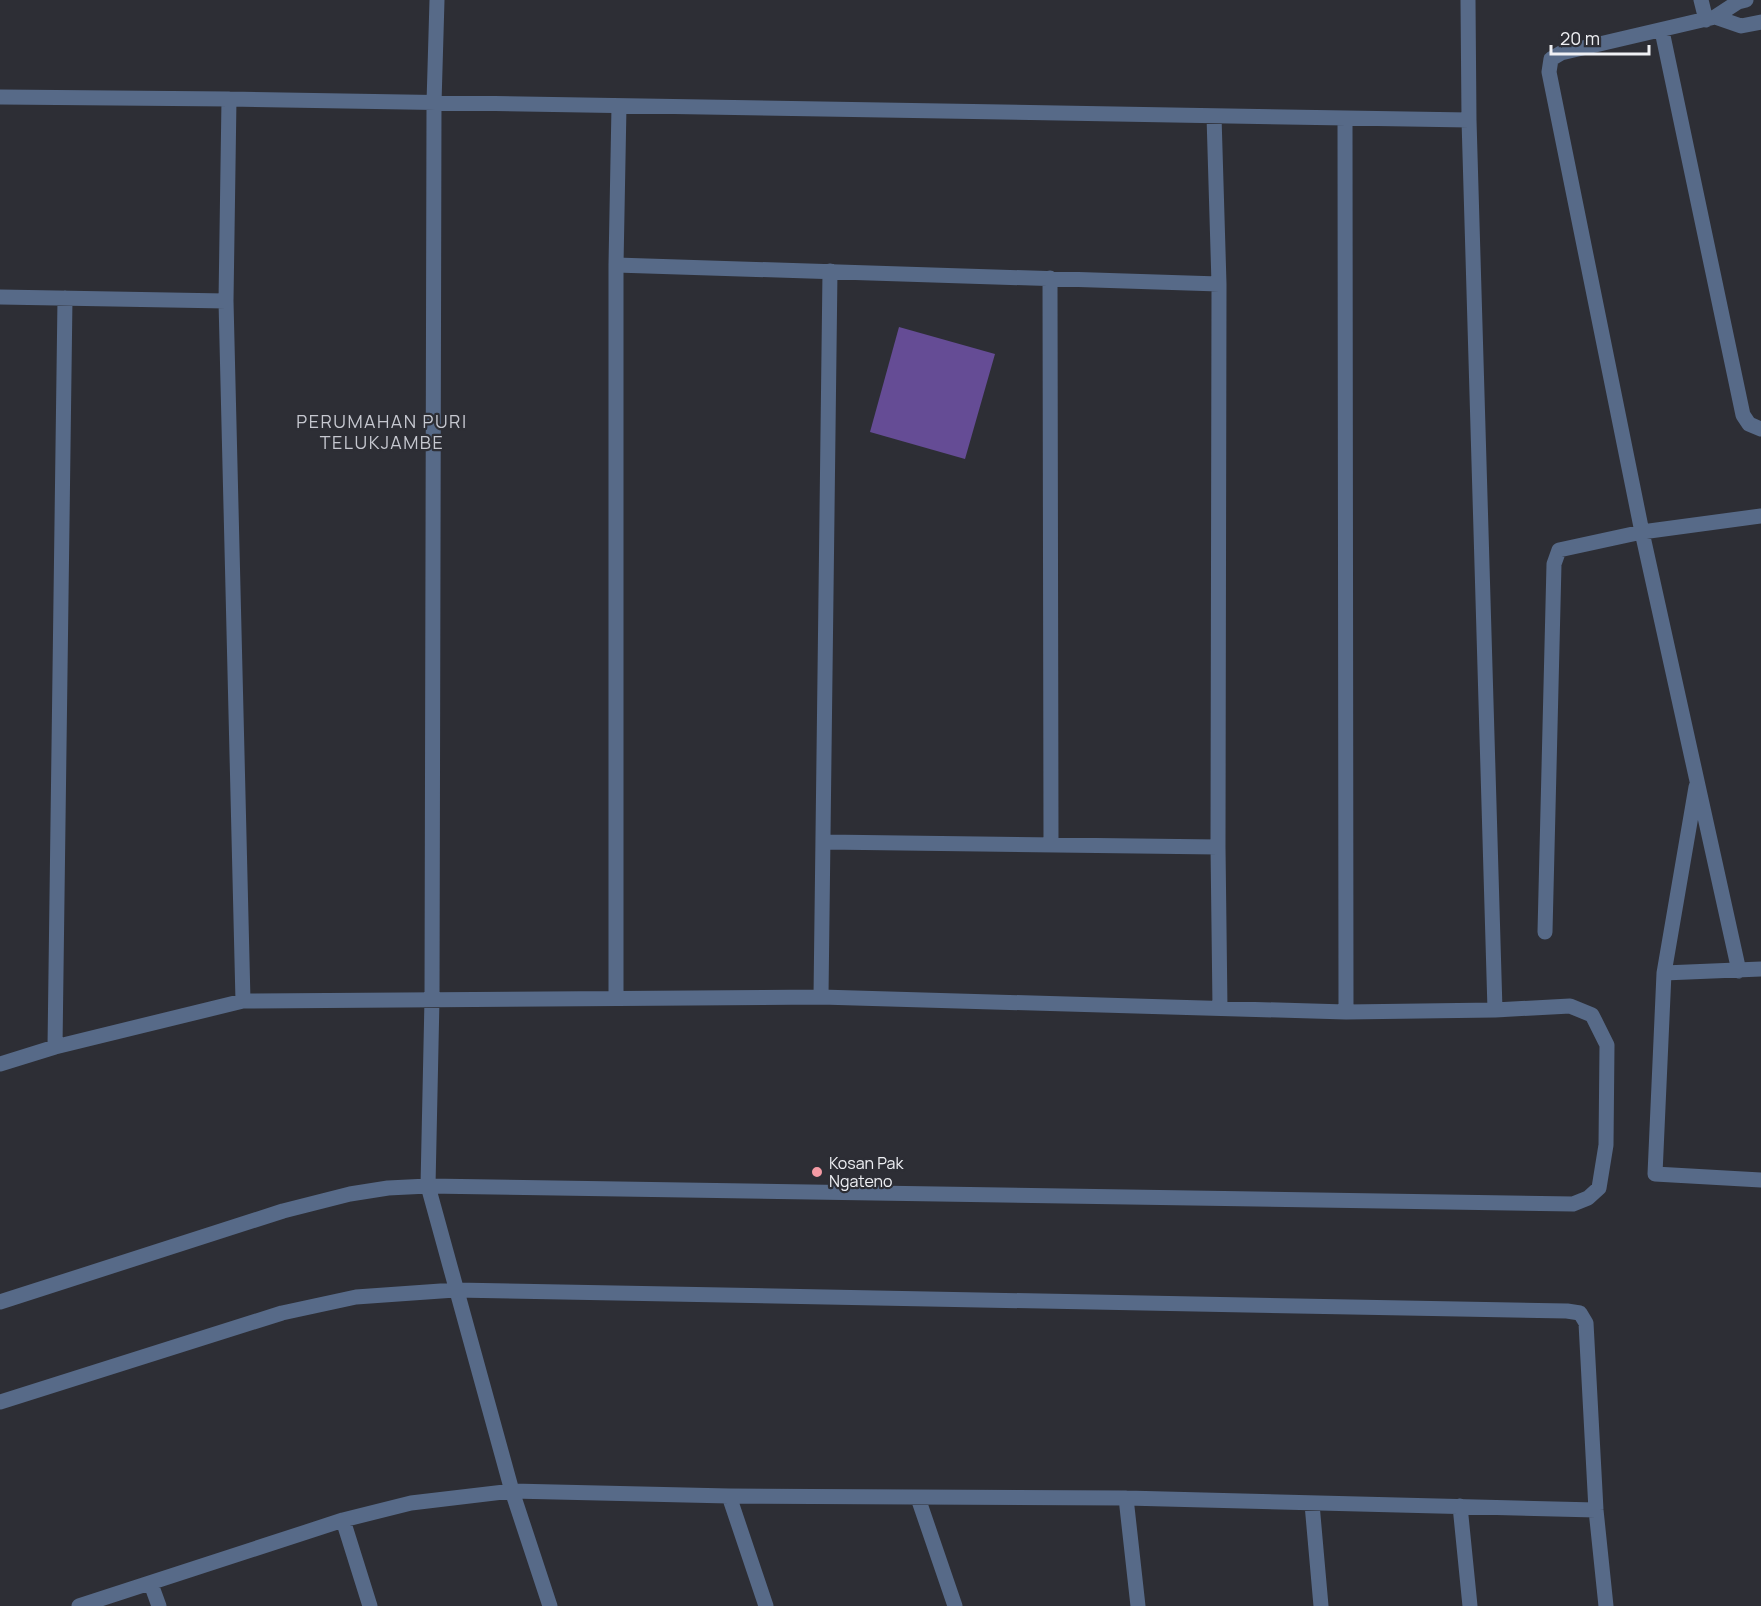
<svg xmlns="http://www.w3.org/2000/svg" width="1761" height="1606" font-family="Manrope,sans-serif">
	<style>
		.building { fill: #654c95 }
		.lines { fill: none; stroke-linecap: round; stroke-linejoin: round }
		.minor { stroke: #576a88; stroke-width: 15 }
		.poi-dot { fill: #f49aa4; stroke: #2d2e35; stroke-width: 2 }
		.labels { text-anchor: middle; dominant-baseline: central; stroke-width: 4.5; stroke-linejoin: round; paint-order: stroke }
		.poi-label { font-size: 16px; fill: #eff0f4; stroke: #2d2e35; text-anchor: start }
		.neighbourhood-label { font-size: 18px; letter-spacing: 1.5px; fill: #c6c8d0; stroke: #2d2e35 }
	</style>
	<rect width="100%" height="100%" fill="#2d2e35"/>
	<!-- building -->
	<path class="building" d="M899,327L995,354L965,459L870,432Z"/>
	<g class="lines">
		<!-- minor -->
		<path class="minor" d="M437,0L434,103L432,999L428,1186L512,1491L550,1606
			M1468,0L1469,120L1495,1010
			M1701,0L1706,20
			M1746,0L1738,2L1715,17L1741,26L1761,22
			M1715,17L1561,53L1551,59L1549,72L1642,532L1761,516
			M1662,31L1743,415L1749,424L1761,429
			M0,97L229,99L1469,120
			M229,99L226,301L243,1001
			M1214,116L1219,284L1218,847L1220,1008
			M1345,118L1346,1012
			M616,265L1219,284
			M1050,278L1051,843
			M0,297L226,301
			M825,842L1218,847
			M1545,932L1554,564L1559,550L1642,532L1739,971
			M1761,969L1664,973L1655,1174L1761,1180
			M1664,973L1696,787
			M821,997L830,271
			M616,998V265L619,106
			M55,1047L65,298
			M0,1064L55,1047L243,1001L821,997L1346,1012L1495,1010L1570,1006L1592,1015L1607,1045L1606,1145L1599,1188L1588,1198L1573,1204L428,1186L388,1188L350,1194L283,1211L0,1302
			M0,1402L282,1313L356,1297L455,1290L1567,1311L1580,1313L1586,1323L1596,1510L1606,1606
			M729,1496L766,1606
			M918,1498L955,1606
			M1126,1498L1138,1606
			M1312,1504L1321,1606
			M1460,1506L1470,1606
			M343,1520L370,1606
			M151,1584L159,1606
			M79,1606L343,1520L411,1503L512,1491L729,1496L1126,1498L1596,1510"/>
	</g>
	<!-- markers -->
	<circle class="poi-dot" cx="817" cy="1172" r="6"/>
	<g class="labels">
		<!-- poi labels -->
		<g class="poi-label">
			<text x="829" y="1163">Kosan Pak<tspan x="829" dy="18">Ngateno</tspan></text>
		</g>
		<!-- neighbourhood labels -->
		<g class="neighbourhood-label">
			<text x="382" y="421">PERUMAHAN PURI<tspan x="382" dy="21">TELUKJAMBE</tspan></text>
		</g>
	</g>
	<!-- scale -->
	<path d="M1551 45v9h98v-9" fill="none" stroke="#eff0f4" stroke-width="3"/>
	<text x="1560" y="45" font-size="18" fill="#eff0f4" stroke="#2d2e35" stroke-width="4.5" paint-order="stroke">20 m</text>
</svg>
